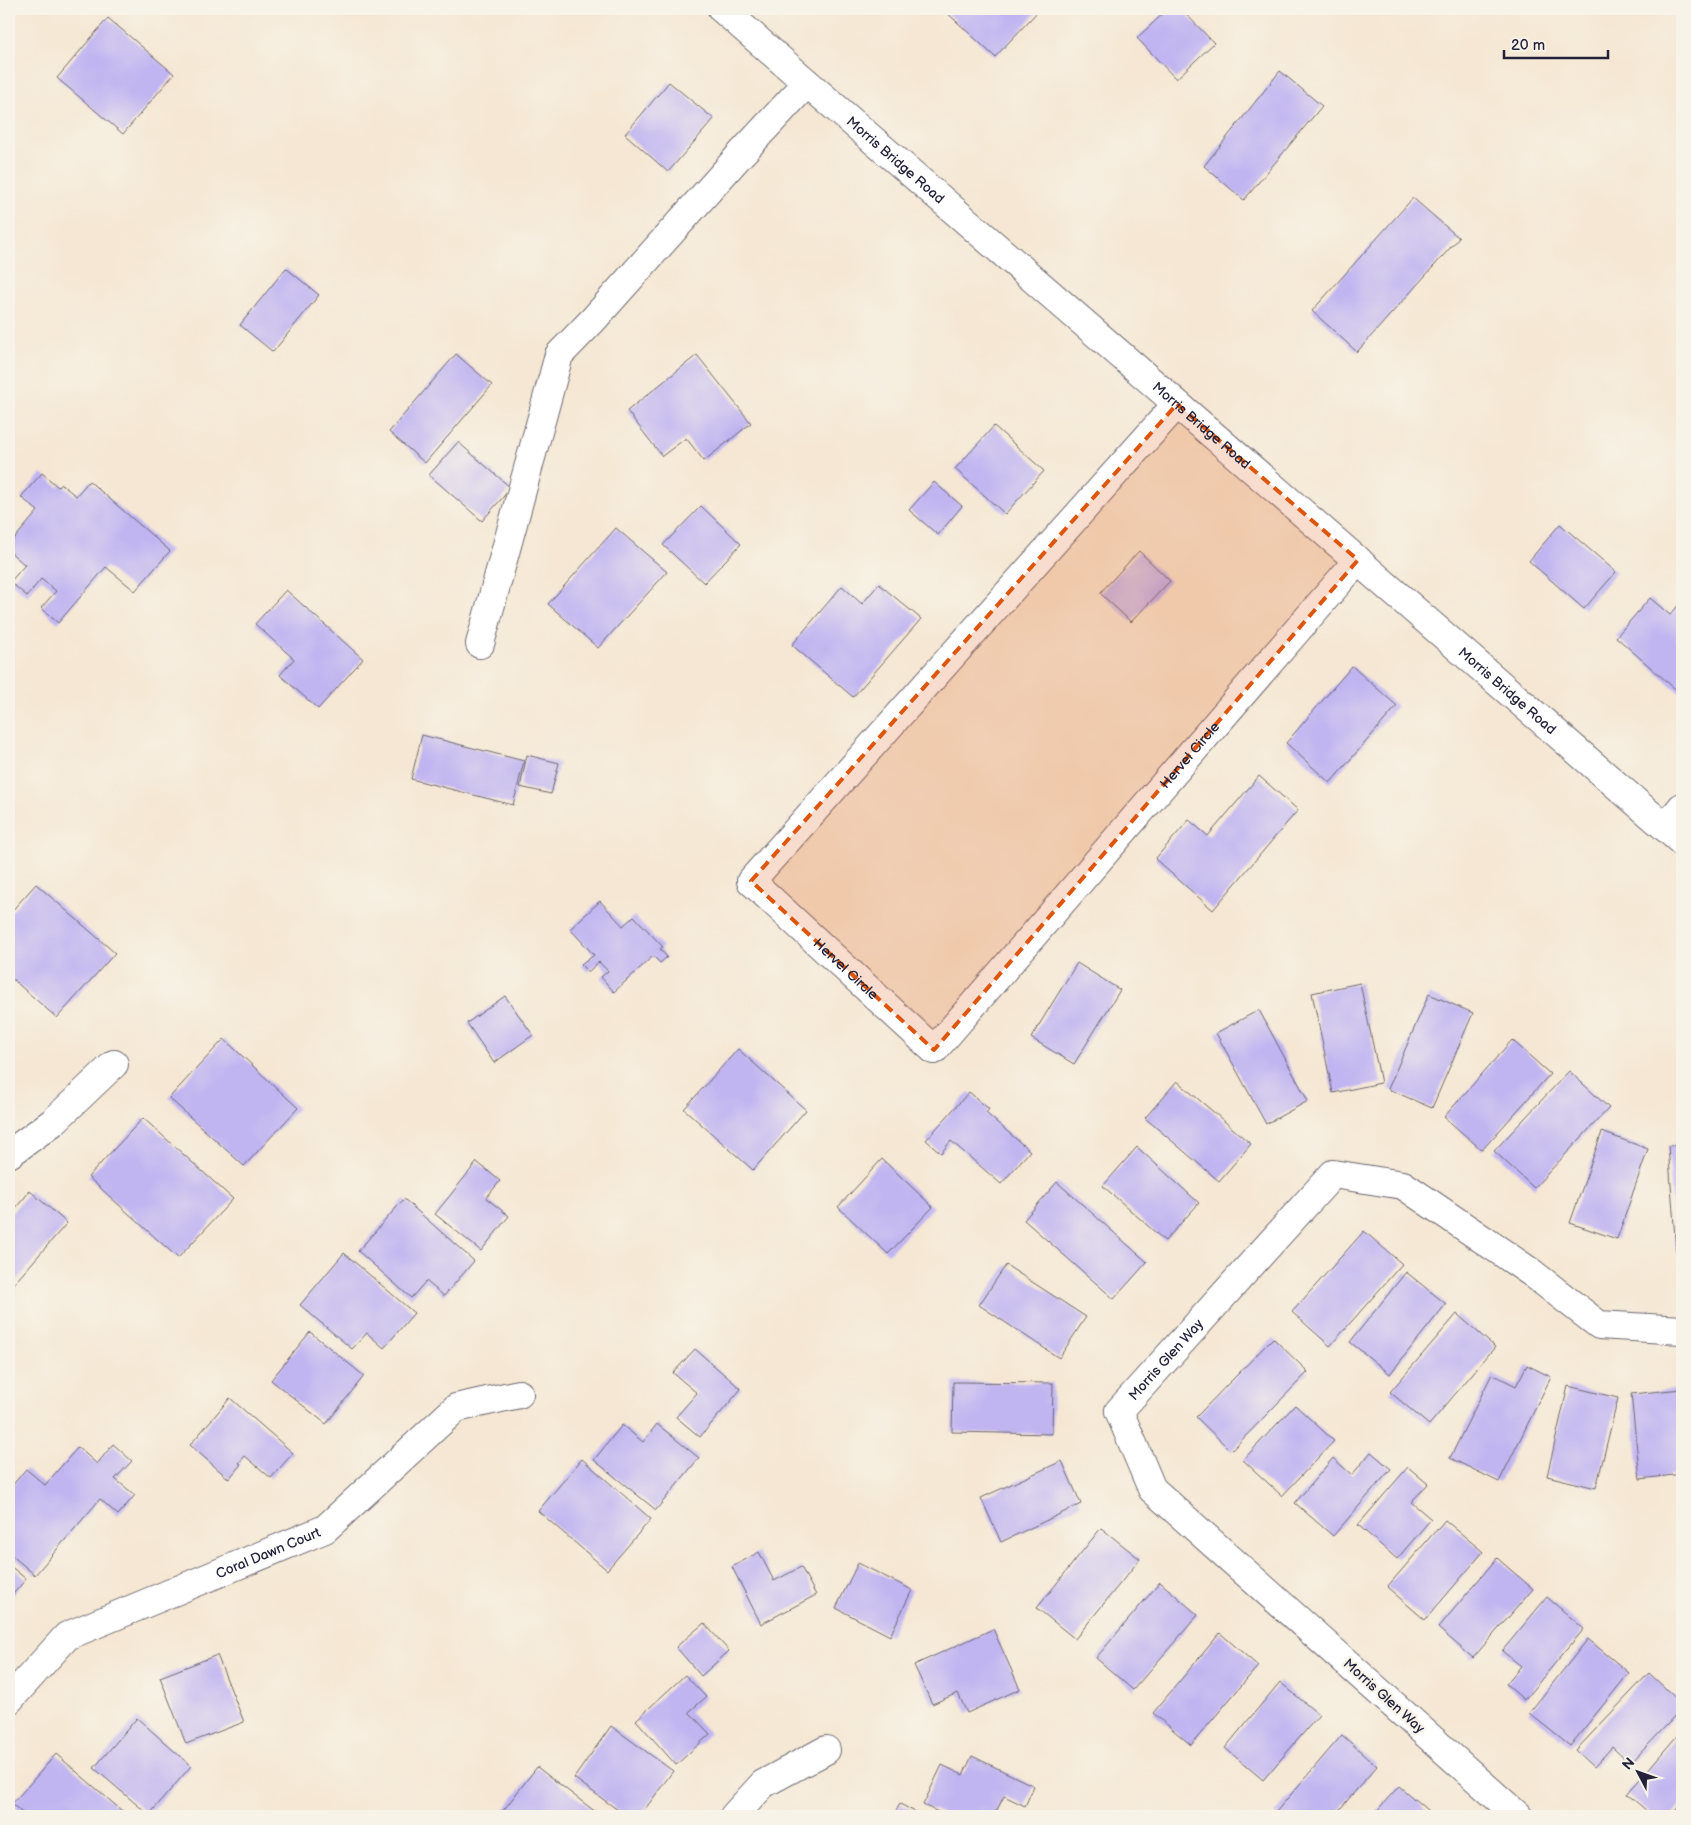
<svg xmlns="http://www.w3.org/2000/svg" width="1691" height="1825" font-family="'Balsamiq Sans',sans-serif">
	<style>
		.building { fill: #c0b4f1 }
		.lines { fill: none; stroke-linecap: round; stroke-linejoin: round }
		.minor-casing { stroke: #6c6770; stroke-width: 30 }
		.minor { stroke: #fff; stroke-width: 28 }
		.marked { fill: #de560e; fill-opacity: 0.2; stroke: #de560e; stroke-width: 4; stroke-dasharray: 10 6; stroke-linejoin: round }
		.labels { text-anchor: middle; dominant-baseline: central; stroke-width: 5; stroke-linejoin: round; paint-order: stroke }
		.street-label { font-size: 14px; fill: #22223b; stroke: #f7f3e8 }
	</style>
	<rect width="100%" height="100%" fill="#f7f3e8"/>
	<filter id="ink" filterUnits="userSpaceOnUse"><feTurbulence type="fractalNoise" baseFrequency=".02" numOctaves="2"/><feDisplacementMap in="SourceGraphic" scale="10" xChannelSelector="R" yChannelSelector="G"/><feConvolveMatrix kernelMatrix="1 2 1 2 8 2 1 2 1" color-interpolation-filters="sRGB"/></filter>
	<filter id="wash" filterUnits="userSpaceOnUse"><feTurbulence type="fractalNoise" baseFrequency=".0096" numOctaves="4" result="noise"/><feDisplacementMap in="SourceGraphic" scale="20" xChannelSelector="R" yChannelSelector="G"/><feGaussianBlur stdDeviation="1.12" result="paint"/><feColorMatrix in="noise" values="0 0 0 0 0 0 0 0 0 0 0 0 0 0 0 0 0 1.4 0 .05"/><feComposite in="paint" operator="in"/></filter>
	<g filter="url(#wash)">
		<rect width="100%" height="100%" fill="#f5e7d3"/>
		<g id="blocks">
			<!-- building -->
			<path class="building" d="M943,9H1040L995,57Z
				M1168,9H1181L1214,43L1176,79L1137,38Z
				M108,18L174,74L123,134L57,78Z
				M1280,71L1322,106L1244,200L1204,166Z
				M669,82L714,119L668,172L625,134Z
				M1413,198L1459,238L1357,352L1312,311Z
				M286,268L319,295L273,352L240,325Z
				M456,354L492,385L425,463L389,432Z
				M697,355L751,423L704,461L686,438L662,456L627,411Z
				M994,426L1044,471L1005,514L955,469Z
				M458,442L511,488L482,521L429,475Z
				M42,473L58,487L61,484L76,496L89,481L170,551L135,591L106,567L58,623L41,608L56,591L41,579L27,596L10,582L25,565L9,551V545L38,511L21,497Z
				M934,482L962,506L938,535L909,510Z
				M701,506L741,544L704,583L663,545Z
				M1560,524L1616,572L1584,609L1529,561Z
				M616,528L667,572L598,648L548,604Z
				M1139,551L1170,581L1131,622L1100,593Z
				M879,584L921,619L853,697L792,645L842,586L862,604Z
				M286,590L363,659L318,709L280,675L294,659L255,624Z
				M1650,598L1670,615L1682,601V695L1616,637Z
				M1352,666L1397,706L1330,783L1286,743Z
				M422,735L524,761L513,805L411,779Z
				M527,755L559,763L551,794L520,787Z
				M1259,776L1298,810L1213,910L1155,859L1189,820L1208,836Z
				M36,884L115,953L57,1018L9,976V914Z
				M600,901L623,926L634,916L663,947L660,949L667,957L660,963L653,956L614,992L601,977L608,971L599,962L588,972L581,965L594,955L570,929Z
				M1077,963L1120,990L1074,1064L1031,1038Z
				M1360,983L1381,1083L1333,1093L1312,993Z
				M1429,994L1473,1013L1432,1108L1388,1089Z
				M505,996L533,1035L494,1063L467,1023Z
				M1259,1010L1308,1101L1266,1124L1216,1033Z
				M224,1039L298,1108L244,1166L169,1098Z
				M1512,1040L1550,1074L1482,1150L1444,1117Z
				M738,1049L806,1110L753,1170L684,1109Z
				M1569,1071L1609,1108L1534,1188L1494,1151Z
				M1177,1081L1251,1144L1219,1181L1145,1118Z
				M969,1092L989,1109L986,1113L1030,1151L1001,1184L951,1141L941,1153L926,1140Z
				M143,1118L233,1199L178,1258L88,1177Z
				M1602,1132L1648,1149L1617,1239L1570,1223Z
				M1682,1145V1250L1676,1251L1668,1146Z
				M1137,1147L1199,1203L1165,1241L1103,1186Z
				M882,1159L933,1207L888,1254L838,1207Z
				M477,1162L500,1181L486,1198L509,1216L481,1251L435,1214Z
				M1057,1182L1147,1262L1114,1299L1024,1220Z
				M30,1191L67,1223L11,1287L9,1285V1216Z
				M404,1199L474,1261L444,1296L426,1281L411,1298L358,1251Z
				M1364,1231L1402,1264L1330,1346L1292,1312Z
				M344,1253L414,1313L384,1348L367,1333L352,1349L300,1305Z
				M1006,1265L1086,1317L1059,1358L979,1305Z
				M1406,1272L1446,1304L1390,1374L1350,1342Z
				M1457,1314L1495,1347L1429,1425L1390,1392Z
				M310,1332L364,1376L326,1424L271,1380Z
				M1273,1338L1308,1372L1231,1451L1196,1417Z
				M695,1349L741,1389L700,1437L676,1417L697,1393L673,1373Z
				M1527,1365L1551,1377L1499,1482L1450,1458L1492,1374L1516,1386Z
				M953,1382L1053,1383L1052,1434L952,1432Z
				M1568,1386L1618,1398L1596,1488L1547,1476Z
				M1682,1389V1474L1640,1479L1631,1394Z
				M230,1398L293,1453L271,1478L245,1456L239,1463L241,1464L229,1479L190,1445Z
				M1295,1405L1334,1441L1282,1496L1243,1460Z
				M657,1424L699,1458L656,1510L594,1460L622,1425L643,1442Z
				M113,1444L132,1461L115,1479L135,1495L118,1515L100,1499L35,1575L9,1553V1487L10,1488L26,1469L45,1485L78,1447L97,1464Z
				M1371,1452L1391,1469L1333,1536L1295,1503L1333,1458L1352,1475Z
				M582,1459L651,1519L607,1570L538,1511Z
				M1062,1461L1081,1504L1001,1542L981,1498Z
				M1408,1467L1428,1484L1411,1502L1431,1519L1397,1559L1358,1525Z
				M1445,1520L1483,1552L1425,1620L1387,1587Z
				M1101,1528L1140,1559L1075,1639L1037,1608Z
				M759,1552L774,1581L801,1567L816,1595L761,1624L732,1567Z
				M1497,1558L1533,1589L1473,1658L1438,1628Z
				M858,1563L912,1590L890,1636L836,1608Z
				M9,1565L26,1579L9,1599Z
				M1160,1582L1198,1615L1133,1690L1096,1658Z
				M1547,1597L1584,1629L1524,1700L1506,1684L1521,1666L1502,1651Z
				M704,1623L729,1651L701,1676L676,1647Z
				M993,1629L1020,1689L967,1713L958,1693L932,1704L914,1665Z
				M1220,1633L1258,1666L1191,1745L1153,1713Z
				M1588,1639L1629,1673L1570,1746L1529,1713Z
				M217,1655L244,1722L186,1744L160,1677Z
				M1649,1673L1682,1704V1709L1630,1764L1612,1747L1594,1767L1576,1750Z
				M685,1675L706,1697L689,1712L710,1734L676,1765L636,1720Z
				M1280,1682L1319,1715L1263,1780L1225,1748Z
				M137,1718L191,1766L149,1815L94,1768Z
				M611,1726L673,1771L640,1816H626L574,1778Z
				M1682,1730V1803L1671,1816H1653L1627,1794Z
				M1342,1735L1377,1766L1334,1816H1279L1275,1813Z
				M56,1754L128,1816H26L12,1804Z
				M972,1756L1034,1786L1025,1806L1004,1796L994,1816H947L923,1805L942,1765L963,1775Z
				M537,1767L601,1816H499Z
				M1399,1786L1434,1816H1372Z
				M900,1804L923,1816H893Z"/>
		</g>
	</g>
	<g filter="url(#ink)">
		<use href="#blocks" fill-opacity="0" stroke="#6c6770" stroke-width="1"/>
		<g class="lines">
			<defs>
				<g id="minor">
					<path id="s1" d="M722,9L1682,842"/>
					<path id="s2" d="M1177,404L751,881L934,1050L1358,560"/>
					<path d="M480,644L559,355L593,320L740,155L807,83"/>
					<path d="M1665,827L1682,807"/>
					<path d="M9,1154L53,1122L114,1064"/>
					<path id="s3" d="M9,1700L67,1636L325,1529L456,1408L519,1394"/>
					<path d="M734,1816L763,1784L826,1750"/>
					<path id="s4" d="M1518,1816L1152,1489L1119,1411L1333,1174L1403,1185L1532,1273L1599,1325L1682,1330"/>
				</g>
			</defs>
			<!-- minor casing -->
			<use href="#minor" class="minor-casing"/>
			<!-- minor -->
			<use href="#minor" class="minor"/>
		</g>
	</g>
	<!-- marked area -->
	<path class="marked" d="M1177,404L1358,560L934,1050L751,881Z"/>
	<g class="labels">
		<!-- street labels -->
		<g class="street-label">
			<text stroke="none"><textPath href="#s1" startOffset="230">Morris Bridge Road</textPath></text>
			<text stroke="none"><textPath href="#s1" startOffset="635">Morris Bridge Road</textPath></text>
			<text stroke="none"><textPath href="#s1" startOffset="1040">Morris Bridge Road</textPath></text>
			<text stroke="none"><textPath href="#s2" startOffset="1279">Hervel Circle</textPath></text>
			<text stroke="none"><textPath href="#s2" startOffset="769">Hervel Circle</textPath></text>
			<text stroke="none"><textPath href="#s4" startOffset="645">Morris Glen Way</textPath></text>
			<text stroke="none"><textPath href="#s3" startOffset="304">Coral Dawn Court</textPath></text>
			<text transform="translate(1384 1696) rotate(42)">Morris Glen Way</text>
		</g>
	</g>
	<!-- margin -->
	<rect width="1691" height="1825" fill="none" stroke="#f7f3e8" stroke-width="30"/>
	<!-- north arrow -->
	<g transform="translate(1638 1772) rotate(311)" stroke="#f7f3e8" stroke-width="4" paint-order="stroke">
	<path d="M0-4L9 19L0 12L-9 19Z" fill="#22223b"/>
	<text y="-8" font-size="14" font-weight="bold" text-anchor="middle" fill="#22223b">N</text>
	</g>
	<!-- scale -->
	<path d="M1504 50v8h104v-8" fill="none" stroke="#22223b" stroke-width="2.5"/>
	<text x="1511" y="50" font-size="15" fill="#22223b" stroke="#f7f3e8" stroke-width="4" paint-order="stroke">20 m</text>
</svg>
